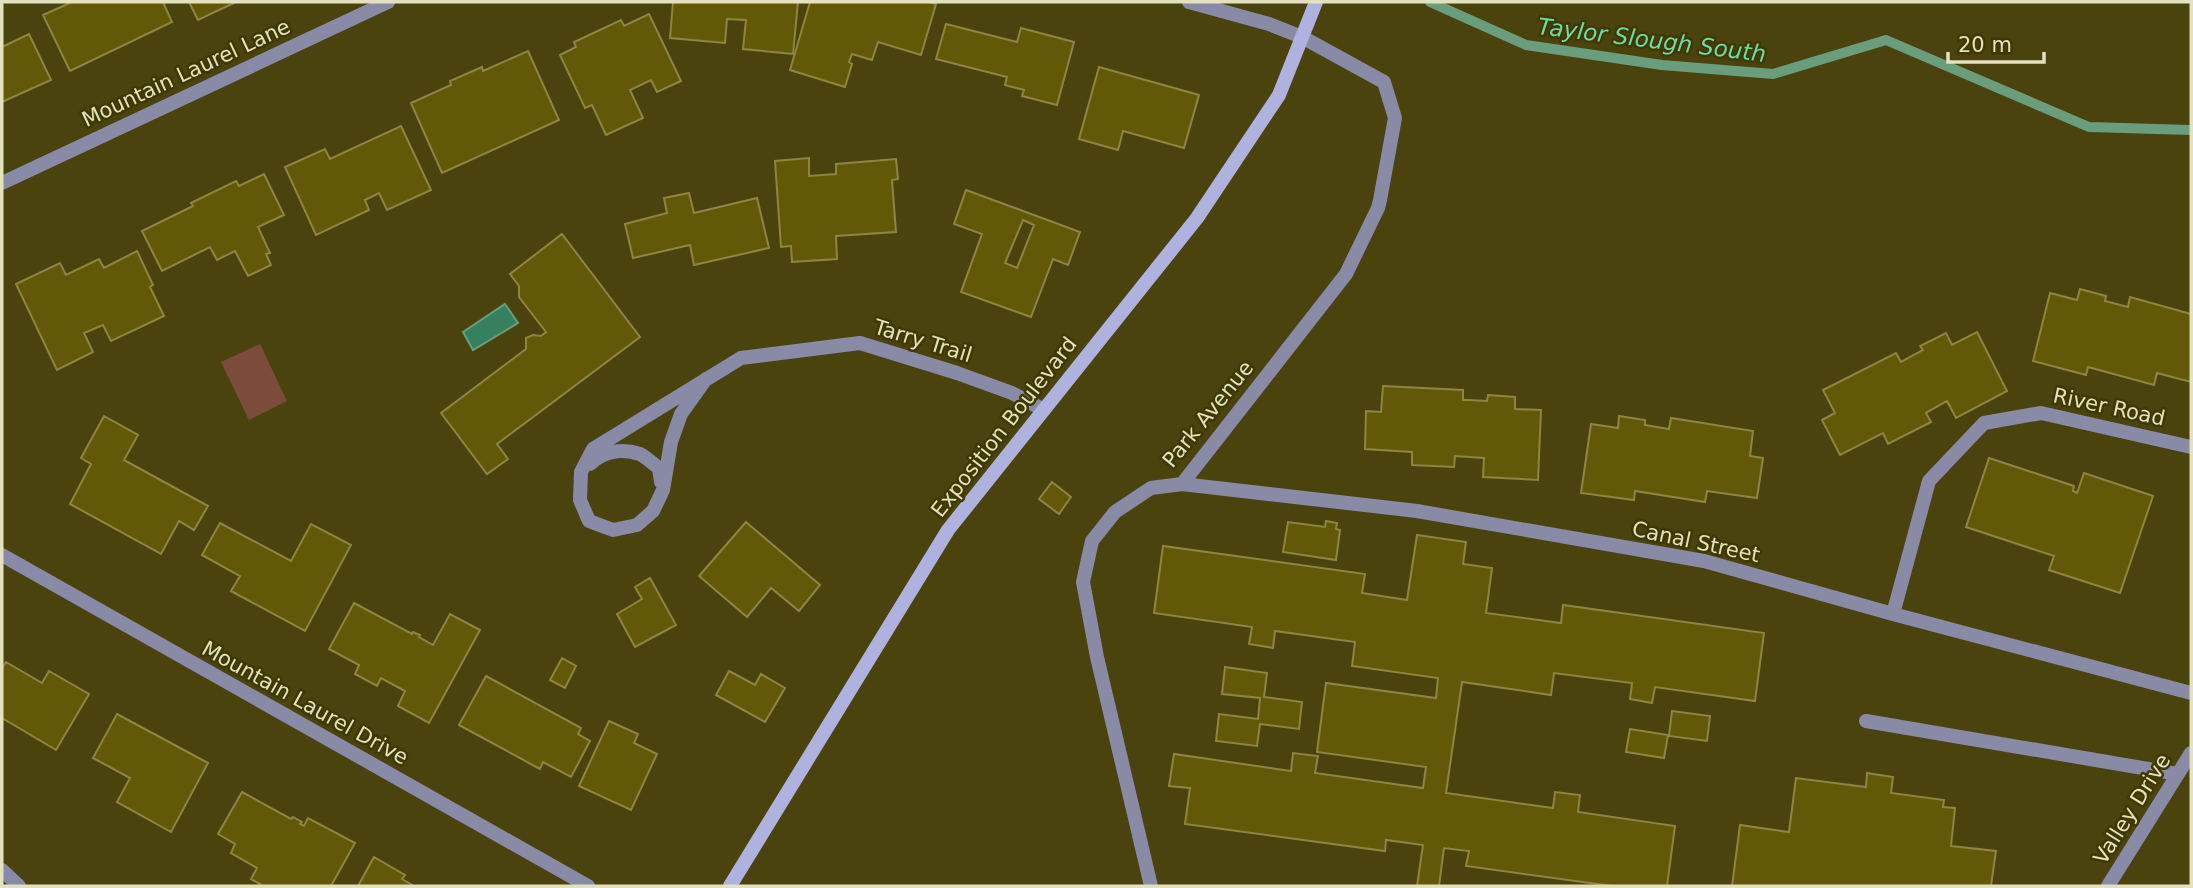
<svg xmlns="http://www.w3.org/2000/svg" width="2193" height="888" font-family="'DejaVu Sans',sans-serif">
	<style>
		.green { fill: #7b4c39 }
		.water { fill: #34805f; stroke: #699d7c; stroke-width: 2 }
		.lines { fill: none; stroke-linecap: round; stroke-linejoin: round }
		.stream { stroke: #699d7c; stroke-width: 10 }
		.building { fill: #625908; stroke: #8d8542; stroke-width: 2; fill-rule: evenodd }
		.lane { stroke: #888aa6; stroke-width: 14 }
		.street { stroke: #888aa6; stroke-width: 14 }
		.secondary { stroke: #afb2de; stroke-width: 14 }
		.labels { text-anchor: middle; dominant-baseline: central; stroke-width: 5; stroke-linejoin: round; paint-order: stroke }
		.street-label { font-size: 21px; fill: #e4e1bf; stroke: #3f3900 }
		.water-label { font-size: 23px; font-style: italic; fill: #6fdaa9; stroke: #3f3900 }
	</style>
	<rect width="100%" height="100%" fill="#4a430e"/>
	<!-- green -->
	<path class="green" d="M260,344L287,401L249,420L221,362Z"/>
	<!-- water -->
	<path class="water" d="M505,304L518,323L473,350L463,332Z"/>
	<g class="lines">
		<!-- stream -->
		<path class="stream" d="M1430,2L1526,45L1662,65L1773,74L1886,40L2089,127L2191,130"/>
	</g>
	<!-- building -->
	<path class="building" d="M72,2H163L172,22L70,71L43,15Z
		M189,2H236L198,20Z
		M673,2H798L793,54L743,49L746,20L727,19L725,43L670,38Z
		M810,2H928L936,4L921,55L878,42L872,60L852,54L849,62L852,64L845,87L790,70Z
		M649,14L681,81L657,92L651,80L630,90L643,118L606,135L592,105L585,108L560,55L576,47L574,42L621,20L624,26Z
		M946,24L1017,42L1021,28L1074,42L1057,105L1022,96L1024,90L1005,85L1007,77L936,59Z
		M29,34L51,80L2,102V47Z
		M528,51L559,120L442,173L411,103L451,85L450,81L482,67L483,71Z
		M1099,67L1199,95L1184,148L1123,131L1118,150L1079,139Z
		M401,126L431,190L387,210L379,193L365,200L369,210L316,235L285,167L325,149L330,159Z
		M809,158V176L836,174V164L896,159L898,179L892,180L896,232L836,236L837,259L792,262L791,246L781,247L775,161Z
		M264,174L284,215L258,227L270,253L266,254L271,265L248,276L235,251L217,260L210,247L162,271L142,231L193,206L191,203L236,181L239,186Z
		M966,190L1080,232L1068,265L1053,259L1031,317L961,292L982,234L954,224ZM1023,220L1034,225L1017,268L1005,263Z
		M689,193L694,213L757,198L769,248L694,265L690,245L633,258L625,224L667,213L664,198Z
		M562,234L640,337L497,444L508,459L487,474L441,413L526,349V338L533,335L541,336L546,332L519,297V286L510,274Z
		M137,251L153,285L150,287L164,316L111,341L103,325L84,333L93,352L57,370L16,284L60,263L66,275L99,259L104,268Z
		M2080,289L2106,296L2105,301L2128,307L2130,297L2191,314V382L2157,373L2154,385L2088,367L2086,375L2033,361L2050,293L2077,300Z
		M1977,332L2007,391L1956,418L1947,401L1926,413L1931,422L1888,444L1883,433L1840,455L1822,420L1835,413L1823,390L1896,353L1901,362L1923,350L1920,346L1946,333L1952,345Z
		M1383,386L1463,390V400H1469L1487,401L1488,395L1515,397V409L1541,410L1538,480L1483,477L1484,458L1455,456L1454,467L1412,465V452L1365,449L1366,411L1381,412Z
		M104,416L138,435L124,460L208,506L194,530L179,521L161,554L70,504L91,464L81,458Z
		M1619,416L1645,420V425L1669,429L1671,418L1753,431L1750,456L1763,458L1757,498L1707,491L1705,502L1635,491L1634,500L1581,493L1591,424L1618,428Z
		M1989,458L2074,486L2073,491L2077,493L2084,473L2153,496L2120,593L2049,570L2054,556L1966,527Z
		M1052,482L1071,497L1059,514L1039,499Z
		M1326,521L1337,523L1336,529L1340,530L1336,560L1283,552L1288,522L1325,527Z
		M746,522L820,585L799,611L771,588L747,617L699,576Z
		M220,523L291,561L311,524L351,545L305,631L231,591L240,576L202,555Z
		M1417,535L1466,542L1463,564L1492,568L1486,613L1561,623L1563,605L1764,633L1755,701L1655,687L1652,703L1630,699L1632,683L1554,673L1551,695L1462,682L1446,793L1553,808L1555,792L1580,795L1578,812L1675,826L1667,886H1612L1466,866L1469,851L1444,848L1439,886H1417L1423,845L1386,840L1385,851L1185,824L1190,788L1169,786L1174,754L1291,771L1293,753L1318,756L1315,773L1423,788L1426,767L1317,752L1326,683L1436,698L1438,678L1352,666L1355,642L1275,631L1273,648L1249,644L1252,627L1154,613L1163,546L1365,574L1362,593L1407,600Z
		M650,578L676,625L635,647L617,614L642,599L635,587Z
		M354,603L412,634L413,632L420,635L419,637L433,645L450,614L480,630L429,723L398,706L405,691L381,678L377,686L355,674L359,665L329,649Z
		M562,658L576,666L565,688L550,680Z
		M6,662L42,683L49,671L89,694L56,750L2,718V668Z
		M1225,667L1267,673L1264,697L1302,702L1299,729L1260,724L1257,746L1216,741L1219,714L1258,719L1260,698L1222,694Z
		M729,671L755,685L761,674L785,688L765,722L716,695Z
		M486,676L581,728L578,734L590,741L571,777L543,762L540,769L459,725Z
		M1672,711L1710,716L1707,741L1669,736Z
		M117,714L208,763L171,832L117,802L130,778L93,758Z
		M609,721L638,734L634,743L657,754L631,810L579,786Z
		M1630,729L1668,735L1664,758L1626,752Z
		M1867,773L1893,777L1891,793L1944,800L1943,807L1955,808L1951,846L1996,851L1991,886H1732L1740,825L1789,832L1796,778L1866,787Z
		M242,792L291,819L293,817L302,822L300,824L304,826L308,818L355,843L331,886H258L260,884L251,879L257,868L231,853L235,844L218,834Z
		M374,857L405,875L402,879L414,886H358Z"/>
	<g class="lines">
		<!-- lane -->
		<path class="lane" d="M1182,484L1417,511L1704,561L1893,614L2191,693
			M1893,614L1929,481L1984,423L2041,413L2191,447
			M1866,721L2178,774
			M1151,886L1097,657L1083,582L1092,541L1115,512L1151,488L1182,484L1346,274L1378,208L1380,200L1395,118L1384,82L1302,37
			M2108,886L2191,753"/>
		<!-- street -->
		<path class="street" d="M1189,2L1269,24L1302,37
			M2,183L388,2
			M706,379L681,414L671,442L663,490L653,511L637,525L613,530L589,521L580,500L581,472L593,449L741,358L860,343L957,373L1012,393L1044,410
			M590,464C603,451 622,448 640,454C646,457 653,464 659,468L661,482
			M2,555L588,886
			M2,870L19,886"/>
		<!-- secondary -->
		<path class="secondary" d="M730,886L948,530L1197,218L1279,95L1316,2"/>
	</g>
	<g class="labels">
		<!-- street labels -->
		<g class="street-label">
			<text transform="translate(186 73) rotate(-25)">Mountain Laurel Lane</text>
			<text transform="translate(923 341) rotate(17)">Tarry Trail</text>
			<text transform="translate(2109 407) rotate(12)">River Road</text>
			<text transform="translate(1208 414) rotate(-51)">Park Avenue</text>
			<text transform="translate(1004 427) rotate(-52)">Exposition Boulevard</text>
			<text transform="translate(1696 542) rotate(12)">Canal Street</text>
			<text transform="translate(305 703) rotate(29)">Mountain Laurel Drive</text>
			<text transform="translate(2132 809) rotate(-58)">Valley Drive</text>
		</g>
		<!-- water labels -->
		<g class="water-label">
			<text transform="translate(1652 40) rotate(7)">Taylor Slough South</text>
		</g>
	</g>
	<!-- border -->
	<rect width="2193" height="888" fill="none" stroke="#e4e1bf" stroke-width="7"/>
	<!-- scale -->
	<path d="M1948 52v10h96v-10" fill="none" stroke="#e4e1bf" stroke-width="3.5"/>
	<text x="1958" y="52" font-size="21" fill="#e4e1bf" stroke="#3f3900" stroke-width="5" paint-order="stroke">20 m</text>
</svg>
